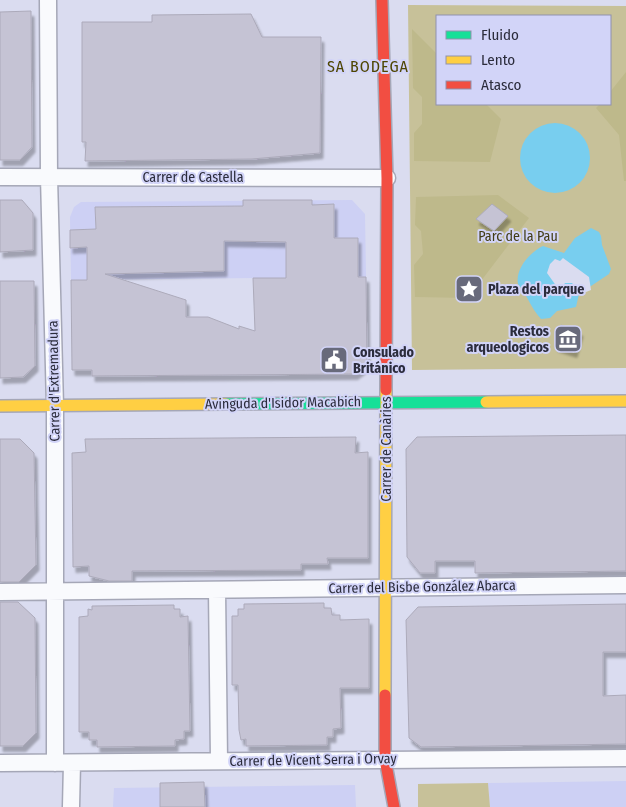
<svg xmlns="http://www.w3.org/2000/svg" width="626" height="807" font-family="'Fira Sans Condensed',sans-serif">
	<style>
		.built { fill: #cdd0f4 }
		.green { fill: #c7c199; fill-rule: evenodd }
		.forest { fill: #beb98b }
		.water { fill: #78ceef }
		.pier { fill: #dadcf0 }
		.building { fill: #c5c3d4; stroke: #acaaba; fill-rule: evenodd; filter: url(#shadow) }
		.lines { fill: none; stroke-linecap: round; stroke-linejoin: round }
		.street-casing { stroke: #a5a7b7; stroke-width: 19 }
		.fast-casing { stroke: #a5a7b7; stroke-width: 14 }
		.slow-casing { stroke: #a5a7b7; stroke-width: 14 }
		.jam-casing { stroke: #a5a7b7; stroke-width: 14 }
		.street { stroke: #f9fafd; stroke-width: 16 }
		.fast { stroke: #16e098; stroke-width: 11 }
		.slow { stroke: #ffcf43; stroke-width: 11 }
		.jam { stroke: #f24e42; stroke-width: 11 }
		.labels { text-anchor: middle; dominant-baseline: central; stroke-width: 4; stroke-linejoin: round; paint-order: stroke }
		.street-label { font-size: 14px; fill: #2b2c3c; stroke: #d2d4f8 }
		.park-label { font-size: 14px; fill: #423d14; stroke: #d2d4f8 }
		.poi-label { font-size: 14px; font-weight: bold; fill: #2b2c3c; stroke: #d2d4f8; text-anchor: start }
		.quarter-label { font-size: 16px; letter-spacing: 1px; fill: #4e4602; stroke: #d2d4f8 }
	</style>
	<defs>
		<filter id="shadow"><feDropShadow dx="3" dy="5.5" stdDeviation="1" flood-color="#0004"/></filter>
	</defs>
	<rect width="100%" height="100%" fill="#dadcf0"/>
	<!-- built -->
	<path class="built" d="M352,200L365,214L366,277L71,280L70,217L74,207L81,202Z
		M626,781V807H490L488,783Z
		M355,785L356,807H113L114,788Z"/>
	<!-- green -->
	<path class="green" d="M408,5L626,6V368L412,370ZM437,16H610V104H437Z
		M488,783L490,807H418V784Z"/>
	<!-- forest -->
	<path class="forest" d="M412,29L437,54V104H486L501,119L490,162L414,161V133L422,124V97L413,88Z
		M626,72V181H624L619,135L596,108L600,104H610V92Z
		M498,195L529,218L468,298L415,297L414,265L423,254L421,231L415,225L416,197Z"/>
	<!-- water -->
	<path class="water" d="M520 158a35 35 0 1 1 70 0a35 35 0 1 1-70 0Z
		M591,228L599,232L601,236L602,245L611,269L609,274L579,294L576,307L557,311L550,318L541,319C531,308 527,295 518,284C515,269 530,252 543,246L564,253L575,238Z"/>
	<!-- pier -->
	<path class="pier" d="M563,258L589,277L591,290L586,292L579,291L572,283H565L563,286L557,287L547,273L550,264L555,259L560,261Z"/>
	<!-- building -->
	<path class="building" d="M31,11L32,147L20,160H0V12Z
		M251,14L262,37H321L320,153L252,159L85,161L86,142H82V22H152V15Z
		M0,200H22L33,213V250L0,252Z
		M243,200H312V205L334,204V238H358V277H366L367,365L355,374L92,376V370H72L71,280H87V247L70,248V230L96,229L95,207L243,206ZM224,241L286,242V278H253L255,331L239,326V329L208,317H186V300L105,274L224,271Z
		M492,204L508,216L494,231L476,219Z
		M0,281H34L35,366L23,377L0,378Z
		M561,325L580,331L574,352L555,346Z
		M626,435V571L475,573V561H435V573H420L407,557L406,449L417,437Z
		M356,437L355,453L368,452V558H327L328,564H301V570L132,571V581H109L89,576V566L73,567L72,453L86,452L85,439Z
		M0,439H20L34,453L36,565L19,582H0Z
		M0,602H18L35,618L36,733L23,746H0Z
		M324,603V608H331L332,615H340V620L369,619V688H340L341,728L333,729V737H327V745L246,746V739L241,740L239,730L238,685H232V616H238V609H244V604Z
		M626,604V652H603V696L626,695V744L421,747L409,738L406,620L418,607Z
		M174,605V609H180V617L188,616L190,731H184V739L175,740V746L97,747V740H89V732H79V617L88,616V609L92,610V606Z
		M204,782L205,807H160V783Z"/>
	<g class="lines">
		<defs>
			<path id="street" d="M48,0L49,177L55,406V763
				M0,177L387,178
				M217,590L219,761
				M0,592L626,585
				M0,763L626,758
				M71,807L72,763"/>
			<path id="fast" d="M226,404L486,402"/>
			<path id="slow" d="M486,402L626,401
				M0,406L226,404
				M385,695L386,390"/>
			<path id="jam" d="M382,0L387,178L386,390
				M385,695V759L394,807"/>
		</defs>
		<!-- street casing -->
		<use href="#street" class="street-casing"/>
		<!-- fast casing -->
		<use href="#fast" class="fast-casing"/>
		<!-- slow casing -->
		<use href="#slow" class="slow-casing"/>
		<!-- jam casing -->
		<use href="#jam" class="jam-casing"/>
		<!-- street -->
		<use href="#street" class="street"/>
		<!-- fast -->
		<use href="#fast" class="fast"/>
		<!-- slow -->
		<use href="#slow" class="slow"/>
		<!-- jam -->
		<use href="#jam" class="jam"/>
	</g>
	<!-- icons -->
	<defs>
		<symbol id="sight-square" viewBox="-11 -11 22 22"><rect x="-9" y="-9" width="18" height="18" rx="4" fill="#686a7b" stroke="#d2d4f8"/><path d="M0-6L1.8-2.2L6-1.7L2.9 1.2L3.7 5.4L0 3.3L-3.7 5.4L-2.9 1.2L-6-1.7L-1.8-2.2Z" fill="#fff"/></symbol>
		<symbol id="museum-square" viewBox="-11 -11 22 22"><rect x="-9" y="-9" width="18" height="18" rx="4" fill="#686a7b" stroke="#d2d4f8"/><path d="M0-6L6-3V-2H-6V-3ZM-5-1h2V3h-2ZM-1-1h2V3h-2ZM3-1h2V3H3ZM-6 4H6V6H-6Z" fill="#fff"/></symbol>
		<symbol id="civic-square" viewBox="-11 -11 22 22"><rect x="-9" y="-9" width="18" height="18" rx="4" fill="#686a7b" stroke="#d2d4f8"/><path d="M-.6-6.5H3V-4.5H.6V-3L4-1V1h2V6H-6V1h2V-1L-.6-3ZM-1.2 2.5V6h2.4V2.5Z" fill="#fff"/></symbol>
	</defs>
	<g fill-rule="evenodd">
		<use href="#sight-square" x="453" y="273" width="32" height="32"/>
		<use href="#museum-square" x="552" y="323" width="32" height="32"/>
		<use href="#civic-square" x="318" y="344" width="32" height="32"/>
	</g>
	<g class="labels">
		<!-- street labels -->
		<g class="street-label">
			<text x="193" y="177">Carrer de Castella</text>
			<text transform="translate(54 381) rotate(-91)">Carrer d'Extremadura</text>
			<text transform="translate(283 403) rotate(-1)">Avinguda d'Isidor Macabich</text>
			<text transform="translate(386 449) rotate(-90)">Carrer de Canàries</text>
			<text transform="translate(422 587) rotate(-1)">Carrer del Bisbe González Abarca</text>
			<text transform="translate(313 760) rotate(-1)">Carrer de Vicent Serra i Orvay</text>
		</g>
		<!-- park labels -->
		<g class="park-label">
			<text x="518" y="236">Parc de la Pau</text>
		</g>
		<!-- poi labels -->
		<g class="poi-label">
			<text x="488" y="289">Plaza del parque</text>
			<text x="549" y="331" text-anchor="end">Restos<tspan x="549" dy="16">arqueologicos</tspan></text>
			<text x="353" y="352">Consulado<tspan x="353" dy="16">Británico</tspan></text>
		</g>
		<!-- quarter labels -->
		<g class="quarter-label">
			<text x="368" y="66">SA BODEGA</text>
		</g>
	</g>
	<!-- legend -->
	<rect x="436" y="15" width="175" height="90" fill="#d2d4f8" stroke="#8f91ad"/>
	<rect x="446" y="31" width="25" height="8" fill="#16e098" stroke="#8f91ad"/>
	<text x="481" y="40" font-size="15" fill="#2b2c3c">Fluido</text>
	<rect x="446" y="56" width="25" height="8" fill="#ffcf43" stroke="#8f91ad"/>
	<text x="481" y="65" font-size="15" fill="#2b2c3c">Lento</text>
	<rect x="446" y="81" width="25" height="8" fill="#f24e42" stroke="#8f91ad"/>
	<text x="481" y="90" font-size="15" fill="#2b2c3c">Atasco</text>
</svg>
